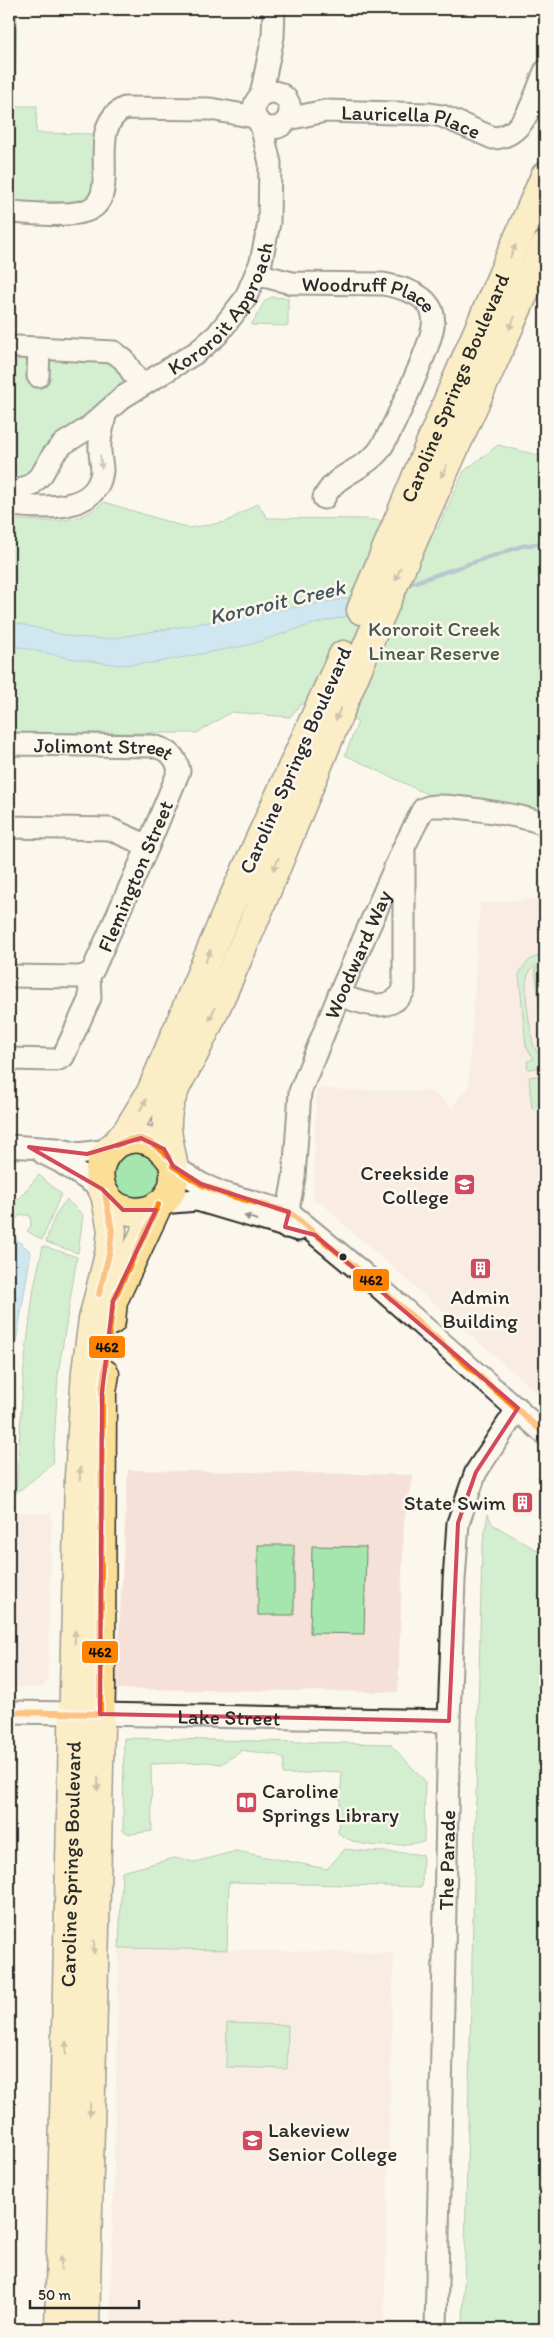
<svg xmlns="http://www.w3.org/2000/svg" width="554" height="2338" font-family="Itim,sans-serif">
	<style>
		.built { fill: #f5e1d7 }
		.green { fill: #a5e5ae; stroke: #68886c }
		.water { fill: #97d2f7; stroke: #6c8fa5 }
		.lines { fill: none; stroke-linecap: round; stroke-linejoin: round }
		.stream { stroke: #6c8fa5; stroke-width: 4.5 }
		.minor-casing { stroke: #2b2b2b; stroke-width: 25 }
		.major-casing { stroke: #2b2b2b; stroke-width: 31 }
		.minor { stroke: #fbf7ec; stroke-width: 21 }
		.major { stroke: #fbdf96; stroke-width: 28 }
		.bus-1-casing { stroke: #fbf7ec; stroke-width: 10 }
		.bus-1 { stroke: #ff8200; stroke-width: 6 }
		.oneway { fill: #938560 }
		.oneway2 { fill: #93918c }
		.marked { fill: none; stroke: #d1495b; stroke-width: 4; stroke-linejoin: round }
		.bus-dot { fill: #2b2b2b; stroke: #fbf7ec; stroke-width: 2 }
		.labels { text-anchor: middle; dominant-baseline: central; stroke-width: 5; stroke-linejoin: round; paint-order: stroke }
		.street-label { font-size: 21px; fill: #2b2b2b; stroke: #fbf7ec }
		.park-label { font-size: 21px; fill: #4a5a4c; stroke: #fbf7ec }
		.poi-label { font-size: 21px; fill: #2b2b2b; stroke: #fbf7ec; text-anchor: end }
		.water-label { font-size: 22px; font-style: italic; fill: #46555e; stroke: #fbf7ec }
		.line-badge { stroke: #fbf7ec; stroke-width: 2 }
		.pale-badge-label { font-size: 14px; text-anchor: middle; font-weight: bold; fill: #111 }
	</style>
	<rect width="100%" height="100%" fill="#fbf7ec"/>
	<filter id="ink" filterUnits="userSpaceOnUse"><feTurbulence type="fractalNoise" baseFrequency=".02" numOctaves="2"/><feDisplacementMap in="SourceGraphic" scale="10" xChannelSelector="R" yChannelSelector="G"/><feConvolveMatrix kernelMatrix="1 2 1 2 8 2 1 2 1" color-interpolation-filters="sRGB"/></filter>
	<g filter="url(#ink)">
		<!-- built -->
		<path class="built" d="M542,898L545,900V1400L346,1227L323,1204L313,1202L316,1089L432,1091L452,1107L468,1086L480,903Z
			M128,1470L414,1475L404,1520L398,1692L116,1689Z
			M13,1512L52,1513L48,1681L41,1688L9,1687V1552L12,1551Z
			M119,1948L394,1953L384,2329H110Z"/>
		<!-- green -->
		<path class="green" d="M9,9H17L15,106H37L36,133L95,134L97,138L94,195L68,207L65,202L42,201L39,206H9Z
			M272,297L288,298V326L251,325L265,301Z
			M9,332L15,341L49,360L59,356H110L125,374L119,386L103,399L87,420L40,464L9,489Z
			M498,445L545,457V814L472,799L429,795L345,755L358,722L301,704L290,717L231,712L197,733H9V520C45,520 75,528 104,502L188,528L226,522L258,503L267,518L366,519L438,528L464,471Z
			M545,955V963C538,964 532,966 529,973C521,985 531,1029 533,1044L537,1052L545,1057V1067L528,1069L527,1061L534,1059L526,1046L519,975C524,963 532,956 545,955Z
			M545,967V1055L535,968Z
			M545,1075V1108L532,1109L529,1077Z
			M140,1151L155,1158L162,1172L158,1191L134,1202L115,1190C112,1165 112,1155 140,1151Z
			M39,1175L61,1194L42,1240L27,1231L31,1226L30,1215H21L16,1219L9,1209V1203L18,1199Z
			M67,1200L83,1215L78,1253L46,1242C49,1230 57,1207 67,1200Z
			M43,1246L77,1257L58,1374L53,1464L16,1493L24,1367L34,1287Z
			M488,1514L492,1524L545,1555V2329H463L482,1550Z
			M258,1545H294V1615H258Z
			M312,1546L366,1547L364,1634L310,1633Z
			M124,1738L390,1744L425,1781L424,1842C394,1845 364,1852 338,1833L342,1772C322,1770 303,1775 283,1774L284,1759L277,1755L240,1750L239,1753L221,1764L208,1762L151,1764L152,1831L130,1834L123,1831Z
			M345,1849C372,1853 397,1851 423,1855L422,1887L229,1882L227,1950L119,1948L122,1872L174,1858L195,1862L236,1851L327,1869Z
			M227,2023L288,2025L287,2069L226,2067Z"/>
		<!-- water -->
		<path class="water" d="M361,596L367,612L313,624L249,645L153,663L118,665L69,658L9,645V621L73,637L108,639Z
			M9,1233L31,1252L14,1356L9,1436Z"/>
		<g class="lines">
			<!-- stream -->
			<path class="stream" d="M406,585L522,546L545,543"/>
			<defs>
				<g id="minor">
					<circle cx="272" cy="110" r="18"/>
					<path d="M261,95L273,37L274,9"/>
					<path id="s1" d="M288,119L325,111L430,114L442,116L493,138C526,137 534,97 545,71"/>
					<path d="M9,212C30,213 61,217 82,212C128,202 81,128 125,108L210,109L255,117"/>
					<path id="s2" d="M256,274L292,283L383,284C399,287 421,292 430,307C433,312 434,320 433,326C431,345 390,437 378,452C361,472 336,473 324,498"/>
					<path d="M17,347L114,352L124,360L141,386"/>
					<path d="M38,376L39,348"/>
					<path id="s3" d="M9,496L31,485L42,474L53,455L63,444L87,429L123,397L197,352L217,335L245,299L261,262L269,223L270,163L261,125"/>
					<path d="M9,505C40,508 97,514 102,471C102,463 99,453 100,444C100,435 104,424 105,414"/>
					<path id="s4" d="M9,744L152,746C167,749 176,755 179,771L148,846L93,970L89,974L80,977L9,976"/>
					<path d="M9,827L110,829L148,846"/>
					<path d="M339,995C361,1003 390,1015 404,990V852"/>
					<path d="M9,1059L56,1060L63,1057L90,998L89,974"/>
					<path d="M9,1146L57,1149L78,1154L110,1150"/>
					<path d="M43,1153L59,1161L102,1189"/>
					<path d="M173,1166L201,1184L222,1193L289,1212L364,1274L545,1434"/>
					<path d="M161,1203L197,1200L298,1230"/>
					<path id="s5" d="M285,1227L294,1177L300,1092L339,995L404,847L423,809C426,808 430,806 434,806C453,805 531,816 545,825"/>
					<path d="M9,1712L73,1713"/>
					<path id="s6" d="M100,1714L449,1721"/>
					<path id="s7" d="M436,2329L449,1721L454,1580L458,1523L476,1472L518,1408"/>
				</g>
				<g id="major">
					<path id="s8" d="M361,610L454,386L545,176"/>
					<path d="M116,1144L127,1131L151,1092L227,912L343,655"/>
					<path d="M171,1160C140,1114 85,1150 103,1191C115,1217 154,1219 169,1194C181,1175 168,1149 167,1128C166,1113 170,1100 176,1087C181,1076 188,1065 194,1054C260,918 312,774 372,635C428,504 488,376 545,246"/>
					<path d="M111,1321L113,1301L158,1205"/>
					<path id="s9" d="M59,2329L79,1476L86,1371L93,1319L110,1250L112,1230L105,1194"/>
					<path d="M85,2329L101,1687L102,1392L105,1374"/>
				</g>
			</defs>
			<!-- minor casing -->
			<use href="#minor" class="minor-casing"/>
			<!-- major casing -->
			<use href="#major" class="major-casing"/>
			<!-- minor -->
			<use href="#minor" class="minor"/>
			<!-- major -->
			<use href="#major" class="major"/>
			<defs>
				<path id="bus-1" d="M116,1145C138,1132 153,1141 169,1157
					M116,1145C140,1135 152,1139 169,1157
					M173,1166L201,1184L222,1193L289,1212L364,1274L545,1434
					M99,1294L110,1250L112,1230L105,1194
					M9,1712L100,1714L102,1392L113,1301L158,1205"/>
			</defs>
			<!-- bus-1 casing -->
			<use href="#bus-1" class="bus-1-casing"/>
			<!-- bus-1 -->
			<use href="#bus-1" class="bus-1"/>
		</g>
		<!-- one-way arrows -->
		<defs><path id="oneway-solid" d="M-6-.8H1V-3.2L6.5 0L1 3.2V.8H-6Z" transform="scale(1.25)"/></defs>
		<g class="oneway">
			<use href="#oneway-solid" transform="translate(513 251) rotate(-67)"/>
			<use href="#oneway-solid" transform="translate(512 323) rotate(114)"/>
			<use href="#oneway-solid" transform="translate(444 471) rotate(115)"/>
			<use href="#oneway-solid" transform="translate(398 574) rotate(113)"/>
			<use href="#oneway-solid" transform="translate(338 714) rotate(113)"/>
			<use href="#oneway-solid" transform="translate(276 864) rotate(112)"/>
			<use href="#oneway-solid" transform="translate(208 956) rotate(-67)"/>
			<use href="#oneway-solid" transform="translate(212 1014) rotate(114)"/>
			<use href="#oneway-solid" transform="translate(143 1105) rotate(-60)"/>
			<use href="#oneway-solid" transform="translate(80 1474) rotate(-88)"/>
			<use href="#oneway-solid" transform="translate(75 1637) rotate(-88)"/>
			<use href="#oneway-solid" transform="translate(98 1784) rotate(92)"/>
			<use href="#oneway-solid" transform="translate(94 1947) rotate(91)"/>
			<use href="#oneway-solid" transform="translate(66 2048) rotate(-89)"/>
			<use href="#oneway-solid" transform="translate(90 2109) rotate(91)"/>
			<use href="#oneway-solid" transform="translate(61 2263) rotate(-89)"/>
		</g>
		<g class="oneway2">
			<use href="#oneway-solid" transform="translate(101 462) rotate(84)"/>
			<use href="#oneway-solid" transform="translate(251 1218) rotate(-163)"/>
		</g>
	</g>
	<!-- marked area -->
	<path d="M0 0H554V2338H0ZM141,1138L164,1149L173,1166L201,1184L289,1212L285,1227L315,1235L518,1408L476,1472L458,1523L449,1721L100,1714L102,1392L113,1301L156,1210H123L102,1189L29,1147L87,1154Z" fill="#fbf7ec" fill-opacity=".55" fill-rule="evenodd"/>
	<path class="marked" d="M141,1138L164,1149L173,1166L201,1184L289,1212L285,1227L315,1235L518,1408L476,1472L458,1523L449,1721L100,1714L102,1392L113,1301L156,1210H123L102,1189L29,1147L87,1154Z"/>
	<!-- icons -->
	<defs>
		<symbol id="school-square" viewBox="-11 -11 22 22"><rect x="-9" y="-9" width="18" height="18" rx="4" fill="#d1495b" stroke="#fbf7ec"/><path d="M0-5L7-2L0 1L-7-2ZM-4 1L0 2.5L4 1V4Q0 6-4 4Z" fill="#fff"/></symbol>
		<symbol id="building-square" viewBox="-11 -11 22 22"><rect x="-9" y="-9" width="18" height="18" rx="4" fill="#d1495b" stroke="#fbf7ec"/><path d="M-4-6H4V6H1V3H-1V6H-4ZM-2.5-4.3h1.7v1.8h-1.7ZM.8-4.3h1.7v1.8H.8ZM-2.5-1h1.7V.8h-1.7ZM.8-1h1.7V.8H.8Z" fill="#fff"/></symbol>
		<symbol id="library-square" viewBox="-11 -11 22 22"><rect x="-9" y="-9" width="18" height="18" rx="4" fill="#d1495b" stroke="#fbf7ec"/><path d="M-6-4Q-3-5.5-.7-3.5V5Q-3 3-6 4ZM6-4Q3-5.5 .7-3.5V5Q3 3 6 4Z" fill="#fff"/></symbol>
	</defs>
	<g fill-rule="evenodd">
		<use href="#school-square" x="452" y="1172" width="25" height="25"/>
		<use href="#building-square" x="468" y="1256" width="25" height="25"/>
		<use href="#building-square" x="510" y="1490" width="25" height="25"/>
		<use href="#library-square" x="234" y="1790" width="25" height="25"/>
		<use href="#school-square" x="240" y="2128" width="25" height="25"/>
	</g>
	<!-- markers -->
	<circle class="bus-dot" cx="343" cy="1257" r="4.5"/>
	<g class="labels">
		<!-- street labels -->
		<g class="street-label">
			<text stroke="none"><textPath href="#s1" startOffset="125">Lauricella Place</textPath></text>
			<text stroke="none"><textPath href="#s2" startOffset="116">Woodruff Place</textPath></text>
			<text stroke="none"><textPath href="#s3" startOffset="290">Kororoit Approach</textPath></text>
			<text stroke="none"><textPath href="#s8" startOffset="241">Caroline Springs Boulevard</textPath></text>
			<text stroke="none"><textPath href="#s4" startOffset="95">Jolimont Street</textPath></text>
			<text transform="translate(295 760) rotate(-66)">Caroline Springs Boulevard</text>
			<text transform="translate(135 876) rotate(-67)">Flemington Street</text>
			<text stroke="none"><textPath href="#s5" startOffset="285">Woodward Way</textPath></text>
			<text stroke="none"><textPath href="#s6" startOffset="129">Lake Street</textPath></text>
			<text stroke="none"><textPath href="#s7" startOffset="469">The Parade</textPath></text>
			<text stroke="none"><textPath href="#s9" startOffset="465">Caroline Springs Boulevard</textPath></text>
		</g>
		<!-- park labels -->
		<g class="park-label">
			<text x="434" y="628">Kororoit Creek<tspan x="434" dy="24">Linear Reserve</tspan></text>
		</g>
		<!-- poi labels -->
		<g class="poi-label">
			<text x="449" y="1172">Creekside<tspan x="449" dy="24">College</tspan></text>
			<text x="480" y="1296" text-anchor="middle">Admin<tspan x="480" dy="24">Building</tspan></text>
			<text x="506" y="1502">State Swim</text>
			<text x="262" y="1790" text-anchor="start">Caroline<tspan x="262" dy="24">Springs Library</tspan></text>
			<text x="268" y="2129" text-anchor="start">Lakeview<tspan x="268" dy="24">Senior College</tspan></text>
		</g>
		<!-- water labels -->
		<g class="water-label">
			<text transform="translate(277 602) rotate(-13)">Kororoit Creek</text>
		</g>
	</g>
	<g class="line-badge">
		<rect x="352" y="1268" width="38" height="24" rx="5" fill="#ff8200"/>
		<rect x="88" y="1335" width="38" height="24" rx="5" fill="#ff8200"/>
		<rect x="81" y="1640" width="38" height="24" rx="5" fill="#ff8200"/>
	</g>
	<g class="pale-badge-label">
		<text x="371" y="1285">462</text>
		<text x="107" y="1352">462</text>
		<text x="100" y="1657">462</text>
	</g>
	<!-- margin -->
	<rect width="554" height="2338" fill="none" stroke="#fbf7ec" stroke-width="30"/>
	<rect x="15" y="15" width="524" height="2308" fill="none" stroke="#2b2b2b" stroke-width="2" filter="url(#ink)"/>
	<!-- scale -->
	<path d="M30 2300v8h109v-8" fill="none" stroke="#2b2b2b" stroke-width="2.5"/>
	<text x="38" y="2300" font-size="15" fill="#2b2b2b" stroke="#fbf7ec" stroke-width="4" paint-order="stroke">50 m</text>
</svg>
